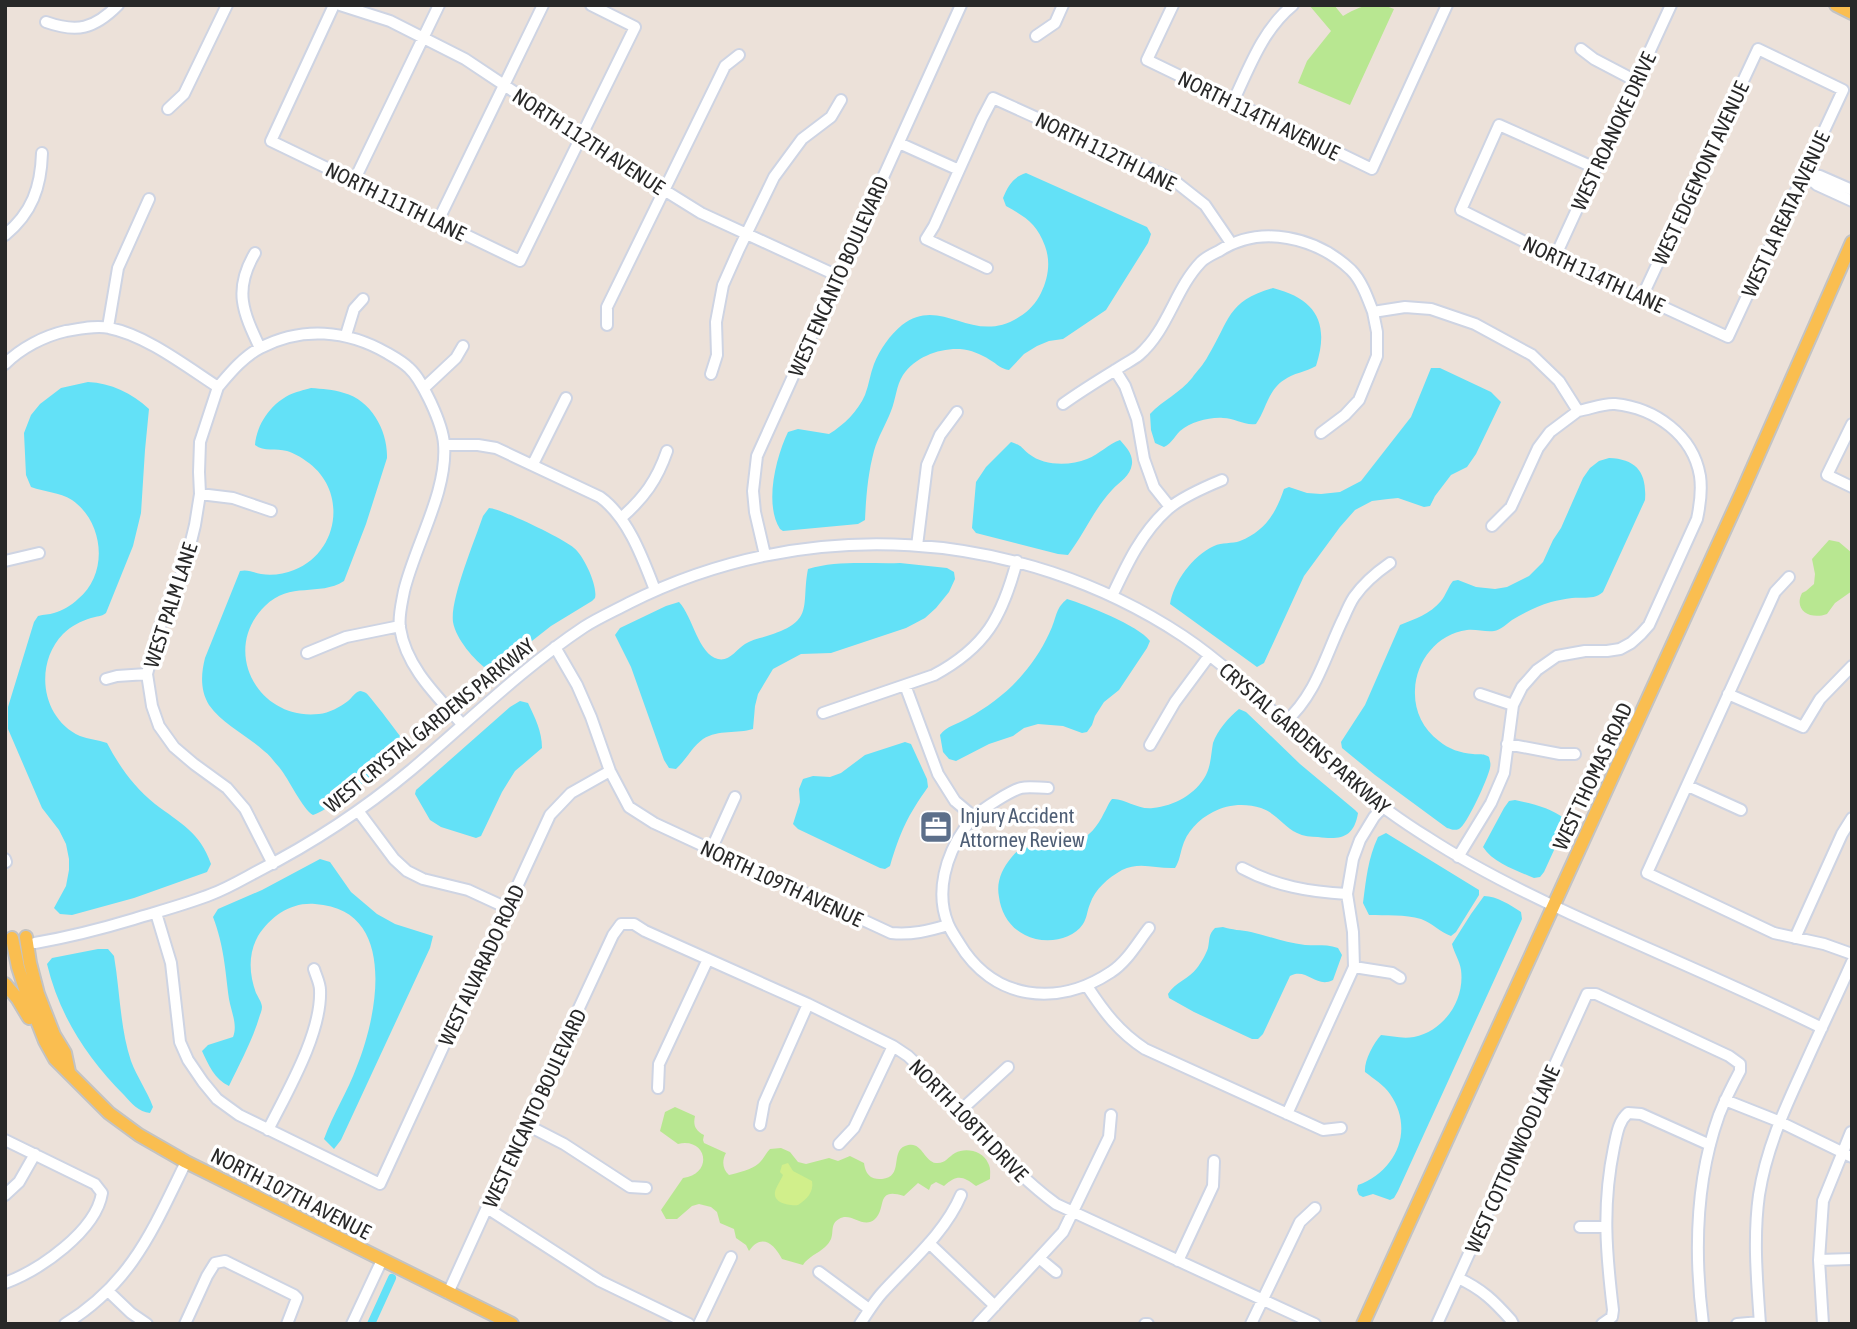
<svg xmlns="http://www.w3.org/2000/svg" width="1857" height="1329" font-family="'Asap Condensed',sans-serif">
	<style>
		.green { fill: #b8e791 }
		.pitch { fill: #d1ef8b }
		.water { fill: #63e1f7 }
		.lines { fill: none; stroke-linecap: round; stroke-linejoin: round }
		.canal { stroke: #63e1f7; stroke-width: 8 }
		.minor-casing { stroke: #ced4e3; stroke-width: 14 }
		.major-casing { stroke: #c3c3c3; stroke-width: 16 }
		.minor { stroke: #fff; stroke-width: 10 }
		.major { stroke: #fabe50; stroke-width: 12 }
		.labels { text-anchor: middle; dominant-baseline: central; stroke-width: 7; stroke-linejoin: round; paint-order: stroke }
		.street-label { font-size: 21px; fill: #282828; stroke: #fff }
		.service-label { font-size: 21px; fill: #4e5e75; stroke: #fff; text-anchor: start }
	</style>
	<rect width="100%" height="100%" fill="#ece1d9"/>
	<!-- green -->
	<path class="green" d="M1309,5H1334L1343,16C1361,6 1373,0 1394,9L1350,105L1298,83L1307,61L1331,31Z
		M1829,540L1839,542L1852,553V591L1835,603L1827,614C1811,620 1793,611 1802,593L1806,591L1814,584L1815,574L1812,559Z
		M675,1107L695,1116C693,1125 695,1130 704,1135L703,1140L704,1143L726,1153C722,1160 722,1169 729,1175C737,1173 753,1169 758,1164C763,1160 766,1153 770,1149L781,1148L790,1152L798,1162L806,1164L829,1158L838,1161L850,1156L864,1163C865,1169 866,1173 871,1177C875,1179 878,1179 882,1179C904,1177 890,1152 905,1146C922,1139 923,1161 936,1163C945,1164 948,1157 955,1153C966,1147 983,1151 988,1163C991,1168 990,1173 990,1179L976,1186C963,1176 957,1174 944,1186L936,1182L931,1185L929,1190L918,1183L904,1196C875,1187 887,1208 875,1219C863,1230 851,1211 839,1219C830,1224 834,1232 831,1239C825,1252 810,1254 803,1265L782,1259C774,1243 761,1233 749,1251L746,1245L736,1238L734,1229L720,1223L717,1212L711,1207L699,1204L692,1206L677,1219H666L661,1210L683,1178C714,1174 707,1137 678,1144L660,1131L665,1112Z"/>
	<!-- pitch -->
	<path class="pitch" d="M788,1163L793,1171L812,1181C814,1192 807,1199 798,1205C789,1206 773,1203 775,1192C776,1187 781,1180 783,1175L780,1172L782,1165Z"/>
	<!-- water -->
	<path class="water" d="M1026,173L1147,227L1151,234L1148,243L1106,310L1063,339L1049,341L1037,346L1024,354L1009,370C1001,369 997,364 990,360C981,354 971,350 960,349C939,348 915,357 903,375C896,386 896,399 891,411C886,424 878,437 874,451C868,473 866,497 865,520L858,524L783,531L780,529C764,504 776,457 788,432L798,429L829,434C844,425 858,411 865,395C869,385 870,374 874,364C880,349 890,335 902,325C942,294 972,347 1019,317C1029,311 1036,303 1041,293C1048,279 1051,262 1045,246C1037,224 1026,217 1006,206L1003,198C1008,186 1013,177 1026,173Z
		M1273,288C1316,299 1330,323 1316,366C1306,372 1293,373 1284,380C1268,390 1266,410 1256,424C1245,426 1235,418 1223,418C1209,417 1191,422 1180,431C1174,437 1172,443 1164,447L1155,443L1151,430L1150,414C1163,400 1180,393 1192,378C1197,371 1204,364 1208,356C1230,320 1227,301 1273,288Z
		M1431,368H1440L1491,392L1501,402L1476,454L1467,467L1451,475L1435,496L1430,506L1424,507L1398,498L1388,499L1372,501L1355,510L1340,527L1304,576L1264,663L1257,667L1170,604C1174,582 1192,556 1214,546C1222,542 1232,544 1240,541C1265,531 1276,513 1284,489L1289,487L1307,493L1321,494L1340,492L1361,481L1411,417Z
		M88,382C111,383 132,393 149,409L145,450L141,513L133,546L106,613C101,617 97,616 91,618C81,621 71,626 63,634C34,664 41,718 80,736C88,739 98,740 107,743C119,766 134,787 155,804C180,823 200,832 211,864L207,872L134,898L72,915L60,914L54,908L66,886L69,870V859L66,844L59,830L42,808L8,729V707L34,622L38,616C44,614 49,615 54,613C62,611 72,605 78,599C109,574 104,522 72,500C59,492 45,492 31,487L26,475L24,433L31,415L40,404L61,388Z
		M311,388C322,389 333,389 344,393C371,400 388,431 387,458L366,524L344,581C319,597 290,581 265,606C220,650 258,721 319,714C329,713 340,707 348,701C353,697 354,693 360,691C362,691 364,692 366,693C369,695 404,740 406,745C399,759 330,810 313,815C303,810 289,779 279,767C274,762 270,755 264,751C247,735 223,725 209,705C200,690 201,674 205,658L240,571C248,569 254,573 261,574C272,576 284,574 294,570C340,552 348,489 306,461C301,457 293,453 287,451C276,448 264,452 255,445C257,424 270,405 289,395C295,392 304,390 311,388Z
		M1120,440C1126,447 1133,454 1132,464C1130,477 1120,481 1112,490C1094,509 1084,534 1068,555L1058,554L976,533L972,528L976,482L986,467L1011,442C1023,446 1020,447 1029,454C1044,466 1070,466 1087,459C1100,454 1108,444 1120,440Z
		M1609,458C1637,459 1647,473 1645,500L1603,592C1594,600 1583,597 1572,598C1565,599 1558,600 1551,602C1537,606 1524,613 1512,620C1507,624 1500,630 1494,631C1485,632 1476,629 1467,630C1437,634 1416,661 1415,690C1414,710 1422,728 1439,741C1448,749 1461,753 1473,754C1480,755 1483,753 1489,757C1490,762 1491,763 1490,768C1488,778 1467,825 1459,829C1454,831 1451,829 1447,828L1375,775L1342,748L1341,742L1365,705L1400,625C1415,619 1430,614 1441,601C1446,595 1448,587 1453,581L1458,580L1476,587L1495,589L1507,587L1529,576L1543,562L1553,540L1561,528L1583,478L1590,468L1599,461Z
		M489,508C502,509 564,539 574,548C584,556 598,586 595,598L592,601L551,626L500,666L494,669L488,670C474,660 456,639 453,622C450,599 475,540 483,516Z
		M900,563L947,568L954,572L955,579L949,592L936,608L925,618L906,628L831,653L801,654L773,669L758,694L755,706L753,729C737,734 719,729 703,739C692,747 686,760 676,769L669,768L664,760L631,667L615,635L620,628L666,606L679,602C693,617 698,654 718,659C729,662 737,649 745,644C752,639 762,638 770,635C815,621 801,605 808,569C837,560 870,564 900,563Z
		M1067,599C1086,605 1138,625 1150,641L1147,648L1119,690L1104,702L1095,716L1092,725L1087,732L1082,733L1063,726L1038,724L1024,728L1013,736L989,744L956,761L949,759L943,752L940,735C946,726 958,724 968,718C988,707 1008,692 1023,674C1035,660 1045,644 1052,627C1057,615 1056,608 1067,599Z
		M520,701L528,703C535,718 542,731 542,748L515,771L502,792L481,836L476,838L441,827L430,820L415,794L416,790L510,707Z
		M1239,709L1246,712L1300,764L1355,810L1358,813C1354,838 1340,840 1318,837C1311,837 1303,836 1297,833C1283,826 1276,813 1261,808C1246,803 1227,804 1213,812C1199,819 1186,832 1182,848C1180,855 1179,862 1175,868C1156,869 1140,861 1122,870C1108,878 1095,889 1090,904C1087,911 1087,918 1083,924C1071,942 1042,944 1025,935C1010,928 1001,913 999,897C996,882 1002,869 1011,858C1025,840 1032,851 1049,850C1058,850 1067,847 1075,843C1089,837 1098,826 1104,813C1107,808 1108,804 1112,799C1125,798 1137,810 1153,808C1174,806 1196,794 1206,775C1211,765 1211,754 1213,743C1217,731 1229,717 1239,709Z
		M905,742L911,744L927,779L928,787C908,815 900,832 890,866L885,869L880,868L798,829L793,824L800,802L799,789L803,779L813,776L830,777L841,773L865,755Z
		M1515,800C1533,804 1551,808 1565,819V826L1544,872L1540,877L1534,878C1518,871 1493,863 1483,847L1504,808L1509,801Z
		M1386,833L1479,890V895L1456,932L1451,936C1440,932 1432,923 1421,919C1405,914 1386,916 1369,915L1363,903C1366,880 1368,858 1378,837Z
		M320,859L330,862L351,892L377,914L395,924L433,936L430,948L341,1140L334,1149L324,1139C333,1114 348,1091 357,1066C378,1014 398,909 315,904C291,902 271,916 258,936C248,954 249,974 256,993C258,997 262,1003 262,1007C262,1011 260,1014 259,1018C252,1041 240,1063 229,1086C215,1080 208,1064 202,1051L208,1045L233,1037C238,1025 231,1011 229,999C225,968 224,946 213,917L218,909L262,890Z
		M1484,896C1497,896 1510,905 1521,912L1522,919L1398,1191L1394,1198L1390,1200L1373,1194L1363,1197L1359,1195L1357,1190L1358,1185C1396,1171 1415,1130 1390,1094C1384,1085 1374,1079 1365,1072C1364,1061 1373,1044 1381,1035C1392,1036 1402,1039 1414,1037C1444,1031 1465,1000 1461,970C1460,961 1454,953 1452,944L1471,914Z
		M1223,927C1232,930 1241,930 1251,932C1269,936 1286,943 1305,945C1316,946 1327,944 1338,948L1342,955L1333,980C1316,989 1307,967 1290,976L1263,1034L1258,1039H1252L1194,1012L1169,998L1168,994C1175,982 1189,979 1197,968C1201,963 1206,954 1208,948C1210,939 1208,935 1215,928Z
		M98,949H108L114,956C120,991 120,1028 131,1061C137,1077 147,1091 153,1107L150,1113C139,1112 131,1103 124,1095C87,1058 59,1015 47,964L52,958Z"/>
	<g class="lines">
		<!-- canal -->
		<path class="canal" d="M371,1324L392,1278"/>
		<defs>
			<path id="minor" d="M334,5L271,141L520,261L635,27L591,5
				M340,5L390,21L465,59L627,167L701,213L838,276
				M1173,5L1147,60L1372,169L1447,5
				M46,22C77,33 94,29 118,5
				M1036,36L1055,23L1063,5
				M1581,49L1594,59L1636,81
				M1233,102C1249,68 1263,29 1293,5
				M168,109L184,94L227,5
				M899,143L959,170
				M1595,168L1499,125L1461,210L1555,257L1728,337L1843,90L1758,49L1642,297
				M1804,174L1817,185L1852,201
				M1804,174L1820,176L1852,190
				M354,181L439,5
				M438,221L543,5
				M5,235C32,213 41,187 42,153
				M255,253C233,290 243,312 260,348
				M1555,257L1671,5
				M987,268L926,239L934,226L982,119L993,98L1172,179L1205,205L1231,243
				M607,325V307L725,66L739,55
				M108,327L118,268L149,199
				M346,335L354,309L363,299
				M5,364C21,348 44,336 66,331C79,329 96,325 109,328C146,335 187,367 218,387C230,373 243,357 260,348C302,326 347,330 387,353C394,357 403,362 409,368C419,377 425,391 431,403C437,416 443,430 444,444C448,491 415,545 404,591C402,602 398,617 400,628C406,667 437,696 462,724
				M1115,370L1125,386L1137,419L1144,459L1154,487L1170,507
				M711,374L717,355L716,322L723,285L739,249L774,177L802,139L831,117L841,100
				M218,387L200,442L199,472L200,494L195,525L185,566L158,631L147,674L152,706L159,726L174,747L194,764L227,788L245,809L273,864
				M424,388L456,358L463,346
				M1063,404C1081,391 1099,380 1117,369C1124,364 1133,360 1139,355C1168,330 1175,289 1201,262C1206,257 1213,254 1219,251C1261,224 1316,237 1351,270C1362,281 1368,299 1373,312L1405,307L1431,309L1475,324L1532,355L1559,381L1578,411C1590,409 1604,403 1615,404C1655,408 1693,435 1700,476C1702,490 1700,505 1697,519L1649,625L1641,634L1631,643L1620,649L1607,651H1585L1557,656L1537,670L1522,687L1513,705L1504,773L1491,803L1458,857
				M1852,424L1827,475L1852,487
				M1321,433L1345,415L1359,400L1377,356V332L1373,312
				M444,445H478L496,448L600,497C628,517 643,559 655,590
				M533,464L566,398
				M200,494L233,498L271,511
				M621,518C644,498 657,480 667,451
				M1492,526L1511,507L1538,448L1550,432L1578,411
				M917,546L927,465L940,435L957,412
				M765,555L755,512L753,491L757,456L961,5
				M5,561L39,553
				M1789,577L1775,592L1647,873L1774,933L1824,944L1852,954
				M1112,596C1127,564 1142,532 1168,509C1182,497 1205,487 1222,480
				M555,647L577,685L591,717L610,771L629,807L654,823L891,933C912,935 928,931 948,925
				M307,653L346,637L400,626
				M106,679L117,676L147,674
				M905,685L938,774L955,801L973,816
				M1480,694L1513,705
				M1728,694L1803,727L1820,699L1852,666
				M823,713L934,675C986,647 1002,617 1017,561
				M1285,722C1317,694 1326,653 1344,617C1347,610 1350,603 1354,597C1363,584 1377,572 1390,563
				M1507,744L1560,754H1575
				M1150,745L1175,702L1209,656
				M1688,786L1741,810
				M1048,788C1039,788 1029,786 1021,788C1010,791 984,808 975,816C971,819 968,824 965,828C946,855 935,892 948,924C951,931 955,937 959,943C993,1000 1057,1008 1111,972C1127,962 1138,942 1149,928
				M359,812L394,859L407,871L423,879L468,890L507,908
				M711,850L735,797
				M5,859L6,862
				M1242,868C1275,886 1310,892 1347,894
				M156,913L171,963L180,1042L188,1060L203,1082L217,1099L239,1115L380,1184L550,815L571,793L610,771
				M1795,938L1842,834L1852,818
				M35,943C69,937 101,929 134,919C160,911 187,904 212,894C228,888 243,879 258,871C313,843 363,810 411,770C468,722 521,669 584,627C598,618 614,611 629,603C805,514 1018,527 1183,636C1243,676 1289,731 1344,777C1370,798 1398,819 1427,837C1473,867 1521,891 1571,914C1654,952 1739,987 1822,1028
				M1354,967L1392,973L1400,978
				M1087,986C1104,1012 1119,1032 1145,1049L1323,1130L1341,1128
				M658,1088L659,1064L708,959
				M1725,1100L1778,1121L1852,1157
				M960,1111L1008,1067
				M1287,1114L1354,967L1353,932L1347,894L1353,859L1360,840L1374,817L1383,807
				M525,1124L564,1144L630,1187L646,1188
				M760,1125L764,1103L808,1004
				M268,1130C287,1092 322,1033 320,990C320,983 316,976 314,969
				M5,1140L95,1184L102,1193C96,1231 40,1270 5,1283
				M839,1144L854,1128L893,1046
				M5,1195L19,1182L35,1154
				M487,1208L600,1281L689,1324
				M1580,1227H1605
				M929,1243L995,1306
				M1039,1258L1056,1272
				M1819,1260L1852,1259
				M1178,1261L1213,1186L1214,1161
				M819,1272L869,1309
				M1458,1278C1482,1289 1494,1301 1511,1320L1513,1324
				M108,1291L131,1313L147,1324
				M448,1293L525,1124L613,935L621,924H634L645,931L808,1004L893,1046L908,1056C959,1104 999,1162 1056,1204L1315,1324
				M65,1324C132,1283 153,1229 186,1162
				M185,1324L207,1276L215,1263L225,1261L294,1295L297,1298L287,1324
				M352,1324L382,1260
				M699,1324L731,1257
				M860,1324C867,1313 874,1302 882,1293C910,1262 945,1233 961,1195
				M978,1324L1063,1232L1109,1137L1111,1115
				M1145,1324H1148
				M1251,1324L1300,1222L1315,1208
				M1437,1324L1587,994H1596L1729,1056L1740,1064V1071C1732,1086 1725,1100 1719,1115C1695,1182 1694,1254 1703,1324
				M1602,1324L1612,1317L1613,1310C1606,1252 1602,1205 1614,1147C1617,1134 1618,1122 1628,1113L1641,1114L1710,1145
				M1737,1324L1760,1322
				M1760,1324C1757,1281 1753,1238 1759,1195C1766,1150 1784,1110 1803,1069C1819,1033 1836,998 1852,962
				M1823,1324L1819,1260L1823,1201L1851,1132"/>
			<path id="major" d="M1836,5L1852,13
				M26,937L30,963L38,994L54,1035L65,1053L69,1072
				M12,938L18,967L27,995L45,1041L55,1059L109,1113L139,1135L186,1162L512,1324
				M5,984L17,998L29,1018
				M1363,1324L1742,492L1852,242"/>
		</defs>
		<!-- minor casing -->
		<use href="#minor" class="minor-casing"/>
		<!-- major casing -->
		<use href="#major" class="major-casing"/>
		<!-- minor -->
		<use href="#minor" class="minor"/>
		<!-- major -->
		<use href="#major" class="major"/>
	</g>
	<!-- icons -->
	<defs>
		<symbol id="office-square" viewBox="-11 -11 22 22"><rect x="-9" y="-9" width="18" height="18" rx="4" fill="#5c6f8a" stroke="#fff"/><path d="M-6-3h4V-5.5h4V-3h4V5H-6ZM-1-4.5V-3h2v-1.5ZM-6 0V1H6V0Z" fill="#fff"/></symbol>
	</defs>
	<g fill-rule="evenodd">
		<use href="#office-square" x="917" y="808" width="38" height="38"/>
	</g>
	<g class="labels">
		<!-- street labels -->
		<g class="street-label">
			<text transform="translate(1259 115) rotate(26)">NORTH 114TH AVENUE</text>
			<text transform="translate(1613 131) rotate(-65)">WEST ROANOKE DRIVE</text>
			<text transform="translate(589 141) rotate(33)">NORTH 112TH AVENUE</text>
			<text transform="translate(1106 151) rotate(26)">NORTH 112TH LANE</text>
			<text transform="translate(1700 173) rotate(-65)">WEST EDGEMONT AVENUE</text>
			<text transform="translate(396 201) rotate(26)">NORTH 111TH LANE</text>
			<text transform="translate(1785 214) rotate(-65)">WEST LA REATA AVENUE</text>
			<text transform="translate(1594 274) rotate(25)">NORTH 114TH LANE</text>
			<text transform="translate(838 276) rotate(-66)">WEST ENCANTO BOULEVARD</text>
			<text transform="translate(170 605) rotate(-72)">WEST PALM LANE</text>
			<text transform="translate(429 725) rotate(-39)">WEST CRYSTAL GARDENS PARKWAY</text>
			<text transform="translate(1305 738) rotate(41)">CRYSTAL GARDENS PARKWAY</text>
			<text transform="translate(1592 776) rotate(-65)">WEST THOMAS ROAD</text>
			<text transform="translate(782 883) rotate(25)">NORTH 109TH AVENUE</text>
			<text transform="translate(481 965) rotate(-65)">WEST ALVARADO ROAD</text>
			<text transform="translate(534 1108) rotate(-65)">WEST ENCANTO BOULEVARD</text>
			<text transform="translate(969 1120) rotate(46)">NORTH 108TH DRIVE</text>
			<text transform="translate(1512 1159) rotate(-66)">WEST COTTONWOOD LANE</text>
			<text transform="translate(291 1193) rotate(27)">NORTH 107TH AVENUE</text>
		</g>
		<!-- service labels -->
		<g class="service-label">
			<text x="960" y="815">Injury Accident<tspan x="960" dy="24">Attorney Review</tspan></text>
		</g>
	</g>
	<!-- border -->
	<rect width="1857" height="1329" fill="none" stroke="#282828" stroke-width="14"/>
</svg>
